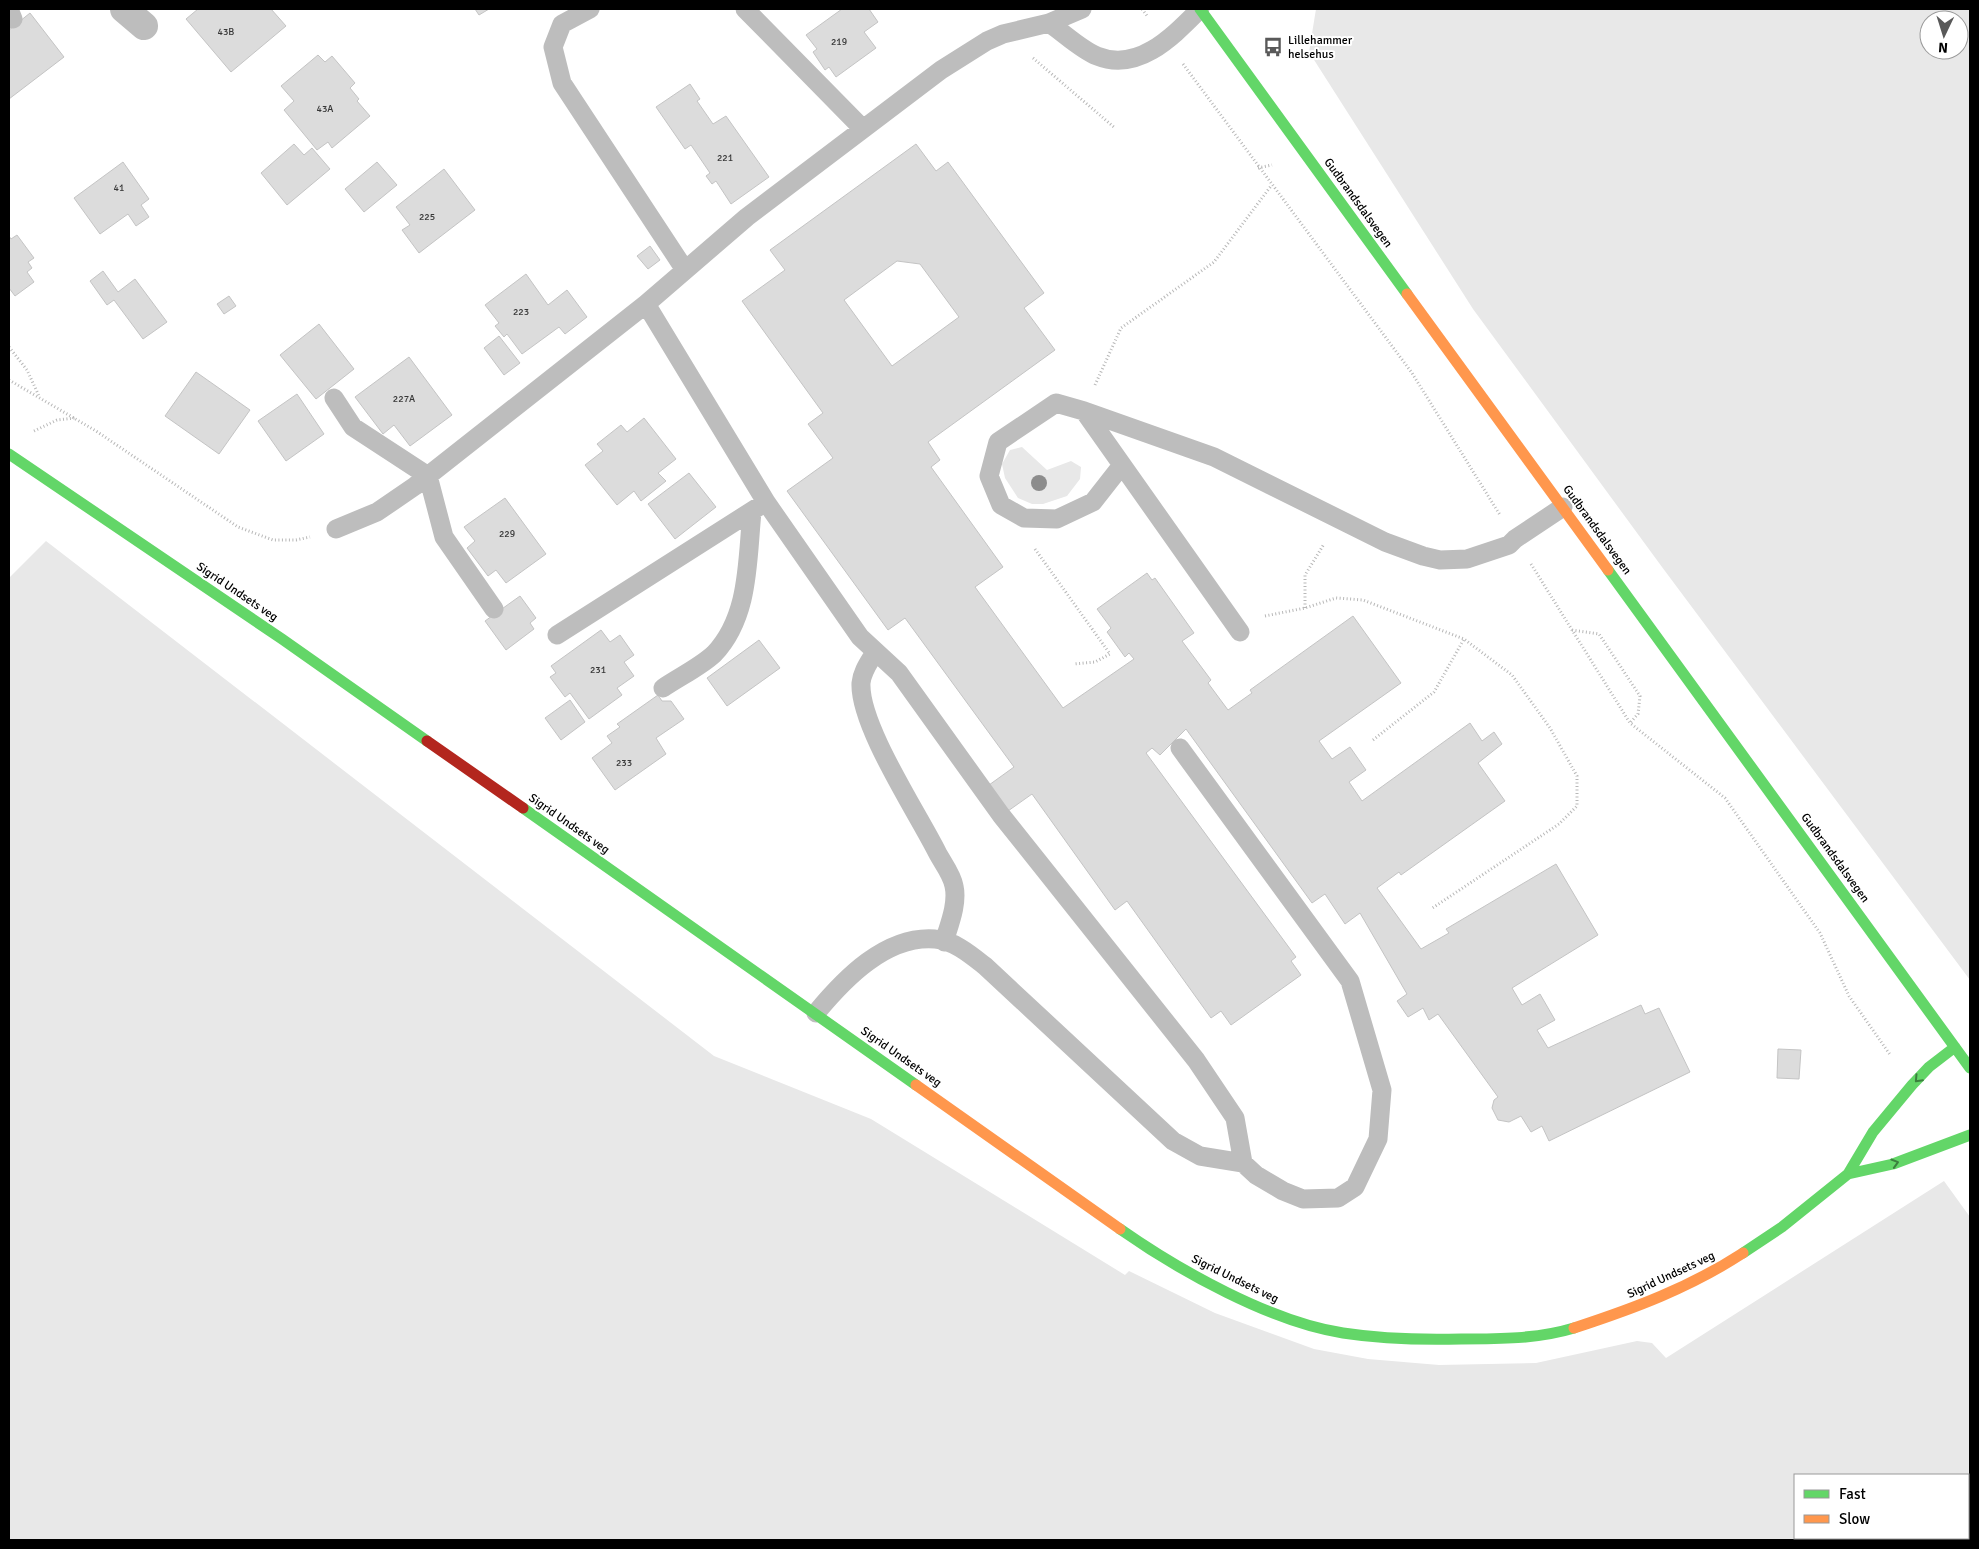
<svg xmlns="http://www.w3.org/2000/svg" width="1979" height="1549" font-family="Signika,sans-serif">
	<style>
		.green { fill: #e8e8e8; fill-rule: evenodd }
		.building { fill: #dcdcdc; stroke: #c4c4c4; fill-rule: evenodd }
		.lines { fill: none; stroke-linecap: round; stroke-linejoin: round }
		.path { stroke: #b8b8b8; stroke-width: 3; stroke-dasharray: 1 2.5; stroke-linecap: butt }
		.lane { stroke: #bdbdbd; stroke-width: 19 }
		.street { stroke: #bdbdbd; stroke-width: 28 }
		.fast { stroke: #63d668; stroke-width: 11 }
		.slow { stroke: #ff974d; stroke-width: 11 }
		.jam { stroke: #b3261e; stroke-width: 11 }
		.tree { fill: #8c8c8c }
		.oneway { stroke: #3b803e }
		.labels { text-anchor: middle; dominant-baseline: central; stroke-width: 4; stroke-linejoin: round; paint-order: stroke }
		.number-label { font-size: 10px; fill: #373737 }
		.poi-label { font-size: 12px; fill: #000; stroke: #fff; text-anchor: start }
		.street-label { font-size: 12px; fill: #000; stroke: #fff }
	</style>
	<rect width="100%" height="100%" fill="#fff"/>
	<!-- green -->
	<path class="green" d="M1316,9H1970V980L1662,567L1473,309L1309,52ZM1929,20H1959V50H1929Z
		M1022,447L1047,470L1071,461L1081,467L1080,479L1067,496L1043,504H1032L1018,498L1005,478L1002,464L1010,450Z
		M46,541L714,1056L871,1119L1125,1275L1129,1271L1215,1313L1314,1349L1368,1359L1439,1365L1536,1363L1637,1341L1652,1343L1666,1358L1944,1181L1970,1217V1540H9V578ZM1968,1475V1538H1795V1475Z"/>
	<!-- building -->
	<path class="building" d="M198,9H271L286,26L231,72L186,19Z
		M475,9H489L479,15Z
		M842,9H869L878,22L864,32L876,48L836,77L829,67L825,70L813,52L817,49L806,35Z
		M30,13L64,57L9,99V30Z
		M318,55L325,62L332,56L355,83L350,88L359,99L357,101L370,116L332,148L328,142L317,150L284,110L294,101L281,86Z
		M690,84L700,99L697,101L713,124L726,116L769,177L731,204L716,181L712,184L706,176L710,173L691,145L685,149L656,107Z
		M294,144L304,155L312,148L330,169L287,205L261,173Z
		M916,144L936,171L948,162L1044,293L1024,308L1055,350L928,442L940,460L931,467L1003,567L975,587L1063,708L1134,659L1129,653L1125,657L1107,632L1111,628L1097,609L1147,573L1152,580L1155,578L1194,633L1182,641L1211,680L1208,683L1228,710L1252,693L1250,690L1353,616L1401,683L1319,741L1332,759L1350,747L1366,770L1349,782L1362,801L1470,723L1482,741L1494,732L1502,744L1478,763L1505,801L1401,875L1399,872L1377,888L1421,949L1449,933L1446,929L1556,864L1598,935L1512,988L1522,1005L1540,994L1555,1020L1537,1030L1548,1048L1641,1005L1645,1014L1659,1008L1690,1072L1549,1141L1542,1126L1531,1132L1521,1116L1509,1122L1498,1120L1492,1108L1494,1100L1498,1097L1438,1014L1429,1020L1423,1008L1408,1017L1397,1001L1407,994L1360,913L1345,924L1325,894L1312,903L1186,729L1160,755L1152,748L1146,753L1296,957L1291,961L1301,975L1231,1025L1221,1011L1211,1018L1127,901L1115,910L1032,794L1008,811L989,785L1014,767L905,618L888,630L787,491L833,458L808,424L823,413L742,301L785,270L770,250ZM897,261L920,264L959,317L892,366L844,300Z
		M123,162L149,199L141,205L149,217L136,226L128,214L100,234L74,198Z
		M377,162L397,185L364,212L345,189Z
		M444,169L475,210L419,253L402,230L410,225L396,207Z
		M17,235L34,258L28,262L32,268L27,272L34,282L15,296L9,288V236L11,239Z
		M650,246L660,260L648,269L637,256Z
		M103,271L118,292L135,279L167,322L143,339L114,300L107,305L90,281Z
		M526,274L548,305L567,290L587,317L565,334L559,327L522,354L507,334L504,337L495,326L499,323L485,305Z
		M229,296L236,306L224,314L217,304Z
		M319,324L354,369L316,399L280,355Z
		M499,336L520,363L504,375L484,348Z
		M409,357L452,415L410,446L394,425L383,434L355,397Z
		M196,372L250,410L219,454L165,416Z
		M297,394L324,434L286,461L258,421Z
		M644,418L676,459L658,473L666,481L641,501L634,491L617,505L585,465L603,451L597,444L621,425L627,432Z
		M689,473L716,507L675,539L648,504Z
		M505,498L546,554L506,583L496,570L488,576L467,548L475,541L464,527Z
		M520,596L536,618L530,623L534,629L506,650L485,621Z
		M601,630L610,642L620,635L634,655L624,662L634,676L617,688L622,695L589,719L570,693L565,697L550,677L556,673L551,666Z
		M759,640L780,668L727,706L707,678Z
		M658,695L662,701H671L684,719L656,738L666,754L615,790L592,758L612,743L607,736L620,727L617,724Z
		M570,700L585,722L561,740L545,718Z
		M1778,1049L1801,1050L1799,1079L1777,1078Z"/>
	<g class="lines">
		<!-- path -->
		<path class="path" d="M1142,9L1148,17
			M1033,58L1115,128
			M1183,64L1412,373L1500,515
			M1258,168L1272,165
			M9,347L27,370L39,396
			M9,380L96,431L238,527L273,540H296L310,537
			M1095,385L1121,328L1214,262L1271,186
			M34,431L57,420L75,418
			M1035,549L1110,654L1095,662L1074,664
			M1531,564L1630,723L1725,798L1820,933L1849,996L1891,1056
			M1305,608V575L1324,544
			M1265,616L1305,608L1336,598L1363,600L1464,639L1512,675L1550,728L1577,776V806L1559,824L1431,909
			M1572,630L1599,634L1640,696L1638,714L1630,723
			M1373,740L1434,692L1464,639"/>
		<!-- lane -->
		<path class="lane" d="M9,9L13,19
			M590,9L562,24L553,47L562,83L685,270
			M745,9L863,129
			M1049,23C1064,33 1080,49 1097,56C1139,73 1174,35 1200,9
			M334,398L353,427L428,476L444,537L494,609
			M1084,411L1214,457L1385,542L1423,556L1440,560L1467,559L1509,545L1515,539L1563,507
			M1122,465L1093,502L1057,519L1024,518L1001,505L989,476L998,442L1056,403L1084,411L1240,632
			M336,529L377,512L415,486L646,304
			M557,635L766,502
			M875,652C870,661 862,671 861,683C859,725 917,812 937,852C942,862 952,874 954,886C958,904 949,925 944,942
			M663,688C679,677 700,667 714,654C750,616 747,560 752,512
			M1180,748L1350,981L1382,1090L1378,1139L1355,1187L1338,1198L1303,1199L1283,1191L1256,1175L1243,1163
			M816,1013C844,979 886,935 935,939C953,940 971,955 985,966L1173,1141L1200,1156L1243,1163L1235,1118L1196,1060L1001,815L899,673L860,637L766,502L646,304L747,217L941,70L987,41L1003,34L1049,23L1082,9"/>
		<!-- street -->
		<path class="street" d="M124,9L144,26"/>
		<!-- fast -->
		<path class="fast" d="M1200,9L1407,294
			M9,454L282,639L427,741
			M1608,570L1970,1068
			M523,808L916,1085
			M1848,1174L1893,1164L1970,1135
			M1120,1229C1180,1271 1271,1322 1343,1333C1382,1339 1421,1340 1461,1339C1498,1339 1538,1339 1574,1328
			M1743,1253L1782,1227L1848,1174L1873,1132L1912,1085L1929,1067L1955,1047"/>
		<!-- slow -->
		<path class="slow" d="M1407,294L1608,570
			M916,1085L1120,1229
			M1574,1328C1635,1308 1689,1288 1743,1253"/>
		<!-- jam -->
		<path class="jam" d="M427,741L523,808"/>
	</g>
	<!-- trees -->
	<circle class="tree" cx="1039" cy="483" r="8"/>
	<!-- one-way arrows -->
	<defs><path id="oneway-chevron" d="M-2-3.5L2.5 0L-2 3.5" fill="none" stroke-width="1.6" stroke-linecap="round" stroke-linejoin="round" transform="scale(1.25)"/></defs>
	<g class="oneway">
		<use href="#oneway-chevron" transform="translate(1918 1079) rotate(133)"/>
		<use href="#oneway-chevron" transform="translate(1895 1163) rotate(-17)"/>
	</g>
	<!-- icons -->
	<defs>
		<symbol id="bus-bare" viewBox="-9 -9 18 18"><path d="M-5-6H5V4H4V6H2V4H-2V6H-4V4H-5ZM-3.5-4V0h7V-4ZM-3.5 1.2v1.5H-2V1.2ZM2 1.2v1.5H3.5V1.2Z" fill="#595959" stroke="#fff" stroke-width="2.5" paint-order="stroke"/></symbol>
	</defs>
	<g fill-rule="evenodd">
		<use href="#bus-bare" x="1259" y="33" width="28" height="28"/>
	</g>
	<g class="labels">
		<!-- number labels -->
		<g class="number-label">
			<text x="226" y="32">43B</text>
			<text x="839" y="42">219</text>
			<text x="325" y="109">43A</text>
			<text x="725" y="158">221</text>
			<text x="119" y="188">41</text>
			<text x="427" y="217">225</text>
			<text x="521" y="312">223</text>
			<text x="404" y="399">227A</text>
			<text x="507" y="534">229</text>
			<text x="598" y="670">231</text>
			<text x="624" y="763">233</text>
		</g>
		<!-- poi labels -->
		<g class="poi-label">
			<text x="1288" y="40">Lillehammer<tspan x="1288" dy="14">helsehus</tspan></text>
		</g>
		<!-- street labels -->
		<g class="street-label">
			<text transform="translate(1358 203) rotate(54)">Gudbrandsdalsvegen</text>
			<text transform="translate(1597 530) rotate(54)">Gudbrandsdalsvegen</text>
			<text transform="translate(237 592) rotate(34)">Sigrid Undsets veg</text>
			<text transform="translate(569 824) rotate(35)">Sigrid Undsets veg</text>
			<text transform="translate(1835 858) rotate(54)">Gudbrandsdalsvegen</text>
			<text transform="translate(901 1057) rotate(35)">Sigrid Undsets veg</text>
			<text transform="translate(1671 1275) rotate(-25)">Sigrid Undsets veg</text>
			<text transform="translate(1235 1279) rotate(26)">Sigrid Undsets veg</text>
		</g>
	</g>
	<!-- border -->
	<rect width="1979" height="1549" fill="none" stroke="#000000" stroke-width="20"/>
	<!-- legend -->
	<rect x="1794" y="1474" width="175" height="65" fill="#ffffff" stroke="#999999"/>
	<rect x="1804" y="1490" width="25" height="8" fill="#63d668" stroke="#999999"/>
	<text x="1839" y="1499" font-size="15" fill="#000000">Fast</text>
	<rect x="1804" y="1515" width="25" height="8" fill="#ff974d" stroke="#999999"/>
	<text x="1839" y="1524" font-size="15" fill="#000000">Slow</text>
	<!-- north arrow -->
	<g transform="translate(1944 35) rotate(184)"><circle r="24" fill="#ffffff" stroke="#999999"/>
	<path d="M0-4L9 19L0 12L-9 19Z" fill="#595959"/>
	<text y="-8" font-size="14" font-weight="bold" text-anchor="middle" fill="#000000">N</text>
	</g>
</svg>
